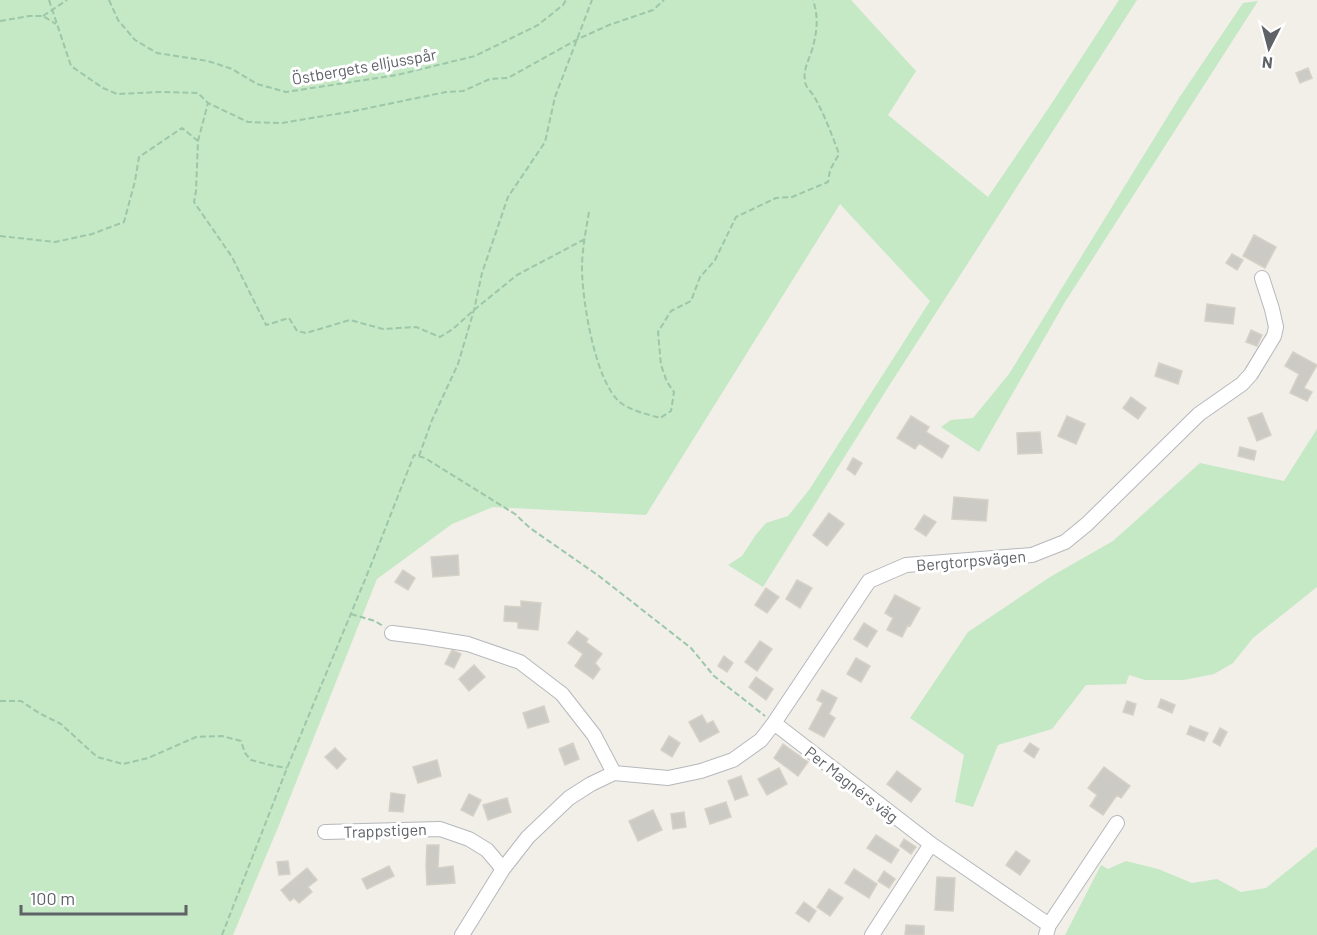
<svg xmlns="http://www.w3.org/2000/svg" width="1317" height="935" font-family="Barlow,sans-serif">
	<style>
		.green { fill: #c5e8c5 }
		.building { fill: #cccac5; stroke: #d6d1c6; stroke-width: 1.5 }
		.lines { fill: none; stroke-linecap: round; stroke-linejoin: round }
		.minor-casing { stroke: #b5b8bc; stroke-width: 16 }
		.path { stroke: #9cc7a9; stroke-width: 2; stroke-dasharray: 6 3; stroke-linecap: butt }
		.minor { stroke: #fff; stroke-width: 14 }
		.labels { text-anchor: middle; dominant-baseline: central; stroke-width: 6; stroke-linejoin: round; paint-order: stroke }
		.street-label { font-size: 16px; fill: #5f6368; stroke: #fff }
	</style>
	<rect width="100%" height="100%" fill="#f1efe8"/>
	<!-- green -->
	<path class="green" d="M0,0H851L916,71L888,115L988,197L1052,103L1119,0H1137L887,389L763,587L728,565L742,556L755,536L766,523L788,516L809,490L930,301L840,204L646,515L493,507L452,524L377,579L279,825L233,935H0Z
		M1258,1L1065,302L979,452L941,427L951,420L973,418L1009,374L1179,98L1243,3Z
		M1317,429V587L1253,638L1233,663L1214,674L1184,680H1145L1129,675L1126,684L1086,685L1052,729L998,745L973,807L955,802L964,755L910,718L968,632L1050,577L1113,541L1200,463L1284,481Z
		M1317,847V935H1065L1101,865L1108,869L1126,861L1158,869L1192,883L1217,879L1241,892L1266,888Z"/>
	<!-- building -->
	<path class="building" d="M1308,68L1312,78L1300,83L1296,73Z
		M1254,235L1276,247L1265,268L1243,256Z
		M1232,254L1243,260L1237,270L1226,263Z
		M1207,304L1235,308L1233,324L1205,321Z
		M1251,330L1262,335L1257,346L1246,342Z
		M1293,352L1317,365L1304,388L1312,392L1307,401L1290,393L1299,374L1285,366Z
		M1159,363L1182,371L1178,384L1155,376Z
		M1131,397L1146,408L1138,419L1123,408Z
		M1262,413L1271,435L1257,441L1248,418Z
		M911,416L929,427L926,432L949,446L942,458L919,443L915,449L897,438Z
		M1067,416L1085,424L1076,444L1058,436Z
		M1040,432L1042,453L1018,454L1017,433Z
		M1240,447L1256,451L1254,460L1238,456Z
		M853,458L862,463L855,475L847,469Z
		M954,497L988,500L986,521L952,519Z
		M829,513L844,524L827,546L813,535Z
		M924,515L936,522L926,536L915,529Z
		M458,555L459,575L433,577L431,557Z
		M403,570L415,578L408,590L395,582Z
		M797,580L812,588L800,608L786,599Z
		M766,588L779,597L767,613L755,605Z
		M895,595L920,608L910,626L908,625L902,637L887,630L893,618L885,613Z
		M521,601L541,603L538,630L518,628V622L504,621L505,606L521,607Z
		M864,623L877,631L867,647L854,639Z
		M577,631L588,639L586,642L602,654L595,663L600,669L593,679L575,666L583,654L568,643Z
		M760,641L772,649L757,671L745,662Z
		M452,650L461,654L454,668L445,664Z
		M724,656L733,663L727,672L718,666Z
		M856,658L870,666L861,682L847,674Z
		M474,665L485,677L469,691L459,679Z
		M756,677L773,689L766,700L749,687Z
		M822,690L837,698L829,714L835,718L824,737L809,729L823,703L817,700Z
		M1161,699L1175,705L1172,713L1158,707Z
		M1127,701L1136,704L1133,715L1123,712Z
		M544,706L549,722L528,728L523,713Z
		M702,715L707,724L713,721L719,732L700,742L689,722Z
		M1190,726L1208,733L1204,741L1187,734Z
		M1220,728L1227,732L1220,746L1213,742Z
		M669,736L680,743L672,757L661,750Z
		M573,743L579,759L565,765L559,749Z
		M1030,743L1039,749L1034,758L1024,751Z
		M783,744L808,762L798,776L774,758Z
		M335,748L346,759L337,769L325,757Z
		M437,760L441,776L418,783L413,767Z
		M1104,767L1130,786L1121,798L1117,795L1103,815L1090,806L1097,795L1088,788Z
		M779,768L787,784L767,795L758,779Z
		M897,771L921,789L911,802L887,784Z
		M741,776L748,795L735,800L728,781Z
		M391,793L405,795L403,812L389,811Z
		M469,794L481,800L473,816L461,810Z
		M507,798L511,812L488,820L483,805Z
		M726,802L731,817L710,824L705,809Z
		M653,810L662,830L638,841L629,821Z
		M684,812L686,827L673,829L671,814Z
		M876,835L899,850L891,863L867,848Z
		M904,839L916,847L911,854L900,846Z
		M427,845H439L438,868L453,866L455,883L427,885L426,866Z
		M1016,851L1030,861L1020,875L1006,865Z
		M288,861L290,874L279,875L277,862Z
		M389,866L394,876L367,889L362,879Z
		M307,868L317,880L308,887L312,892L299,903L294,898L290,901L281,890Z
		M854,869L877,884L869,898L845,883Z
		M884,871L895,879L889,888L878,881Z
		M937,877L955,878L953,911L935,910Z
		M829,889L843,898L830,916L817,907Z
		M804,902L816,911L809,922L796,913Z
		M906,925L924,926V935H905Z"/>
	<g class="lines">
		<defs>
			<path id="minor" d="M392,633L424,637L468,644L520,662L562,694L594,735L614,773
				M774,723L931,844L1049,925
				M614,773L668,778L701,771L733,760L761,740L774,723L869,581L906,565L1032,555L1065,542L1087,524L1199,414L1242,384L1251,374L1274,336L1276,327L1272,309L1262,278
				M325,832L440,829L469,839L487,850L503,869
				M462,935L503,869L528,837L569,798L591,784L614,773
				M872,935L931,844
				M1046,935L1049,925L1117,823"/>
		</defs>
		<!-- minor casing -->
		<use href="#minor" class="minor-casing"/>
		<!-- path -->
		<path class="path" d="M49,0L71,66L103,88L117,94L160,92L198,93L208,103L248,122L282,123L354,111L446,92L463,91L490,79L508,78L578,39L609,25L653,10L664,0
			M109,0L118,20L135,40L157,53L208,61L232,69L257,84L286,92L397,75L475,56L538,25L563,5L566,0
			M43,16L67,0
			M0,21L29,16H43L56,24
			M198,141L208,103
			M589,212C586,230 582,249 582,268C582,299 595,383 621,403C632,411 647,414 660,418L671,411L674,392L667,382L661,365L658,332L671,311L691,301L700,277L715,260L736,217L776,198L792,197L828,182L830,170L839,154C832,135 825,116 815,98C812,92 806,88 805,82C803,70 808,62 812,50C817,32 819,18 813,0
			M0,236L55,242L92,234L124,222L135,181L139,157L182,128L198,141L196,191L194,202L232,257L266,325L289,318L297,331L306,333L350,320L383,329L416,327L440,337L453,329L474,310L517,275L585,239
			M419,456L432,420L458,364L474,310L482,273L508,197L545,142L555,97L592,0
			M351,614L375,621L383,626
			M0,701H21L39,713L61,724L97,757L123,764L148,758L196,737L222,736L241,741L245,753L251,760L270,765L287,768
			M222,935L287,768L371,565L414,455L425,458L515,514L530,528L599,576L691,648L714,676L765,716"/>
		<!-- minor -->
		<use href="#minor" class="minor"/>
	</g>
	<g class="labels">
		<!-- street labels -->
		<g class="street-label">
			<text transform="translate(364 66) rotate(-10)">Östbergets elljusspår</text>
			<text transform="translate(971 560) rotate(-5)">Bergtorpsvägen</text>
			<text transform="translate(852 784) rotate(38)">Per Magnérs väg</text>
			<text transform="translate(385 830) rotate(-2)">Trappstigen</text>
		</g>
	</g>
	<!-- north arrow -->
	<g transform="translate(1269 48) rotate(186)" stroke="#ffffff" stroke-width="4.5" paint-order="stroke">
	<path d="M0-4.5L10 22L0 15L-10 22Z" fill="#5f6368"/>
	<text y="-9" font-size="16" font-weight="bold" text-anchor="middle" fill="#5f6368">N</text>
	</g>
	<!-- scale -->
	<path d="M21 905v9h165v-9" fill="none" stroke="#5f6368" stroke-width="3"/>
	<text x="30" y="905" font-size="18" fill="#5f6368" stroke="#ffffff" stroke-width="4.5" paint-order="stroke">100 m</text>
</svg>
